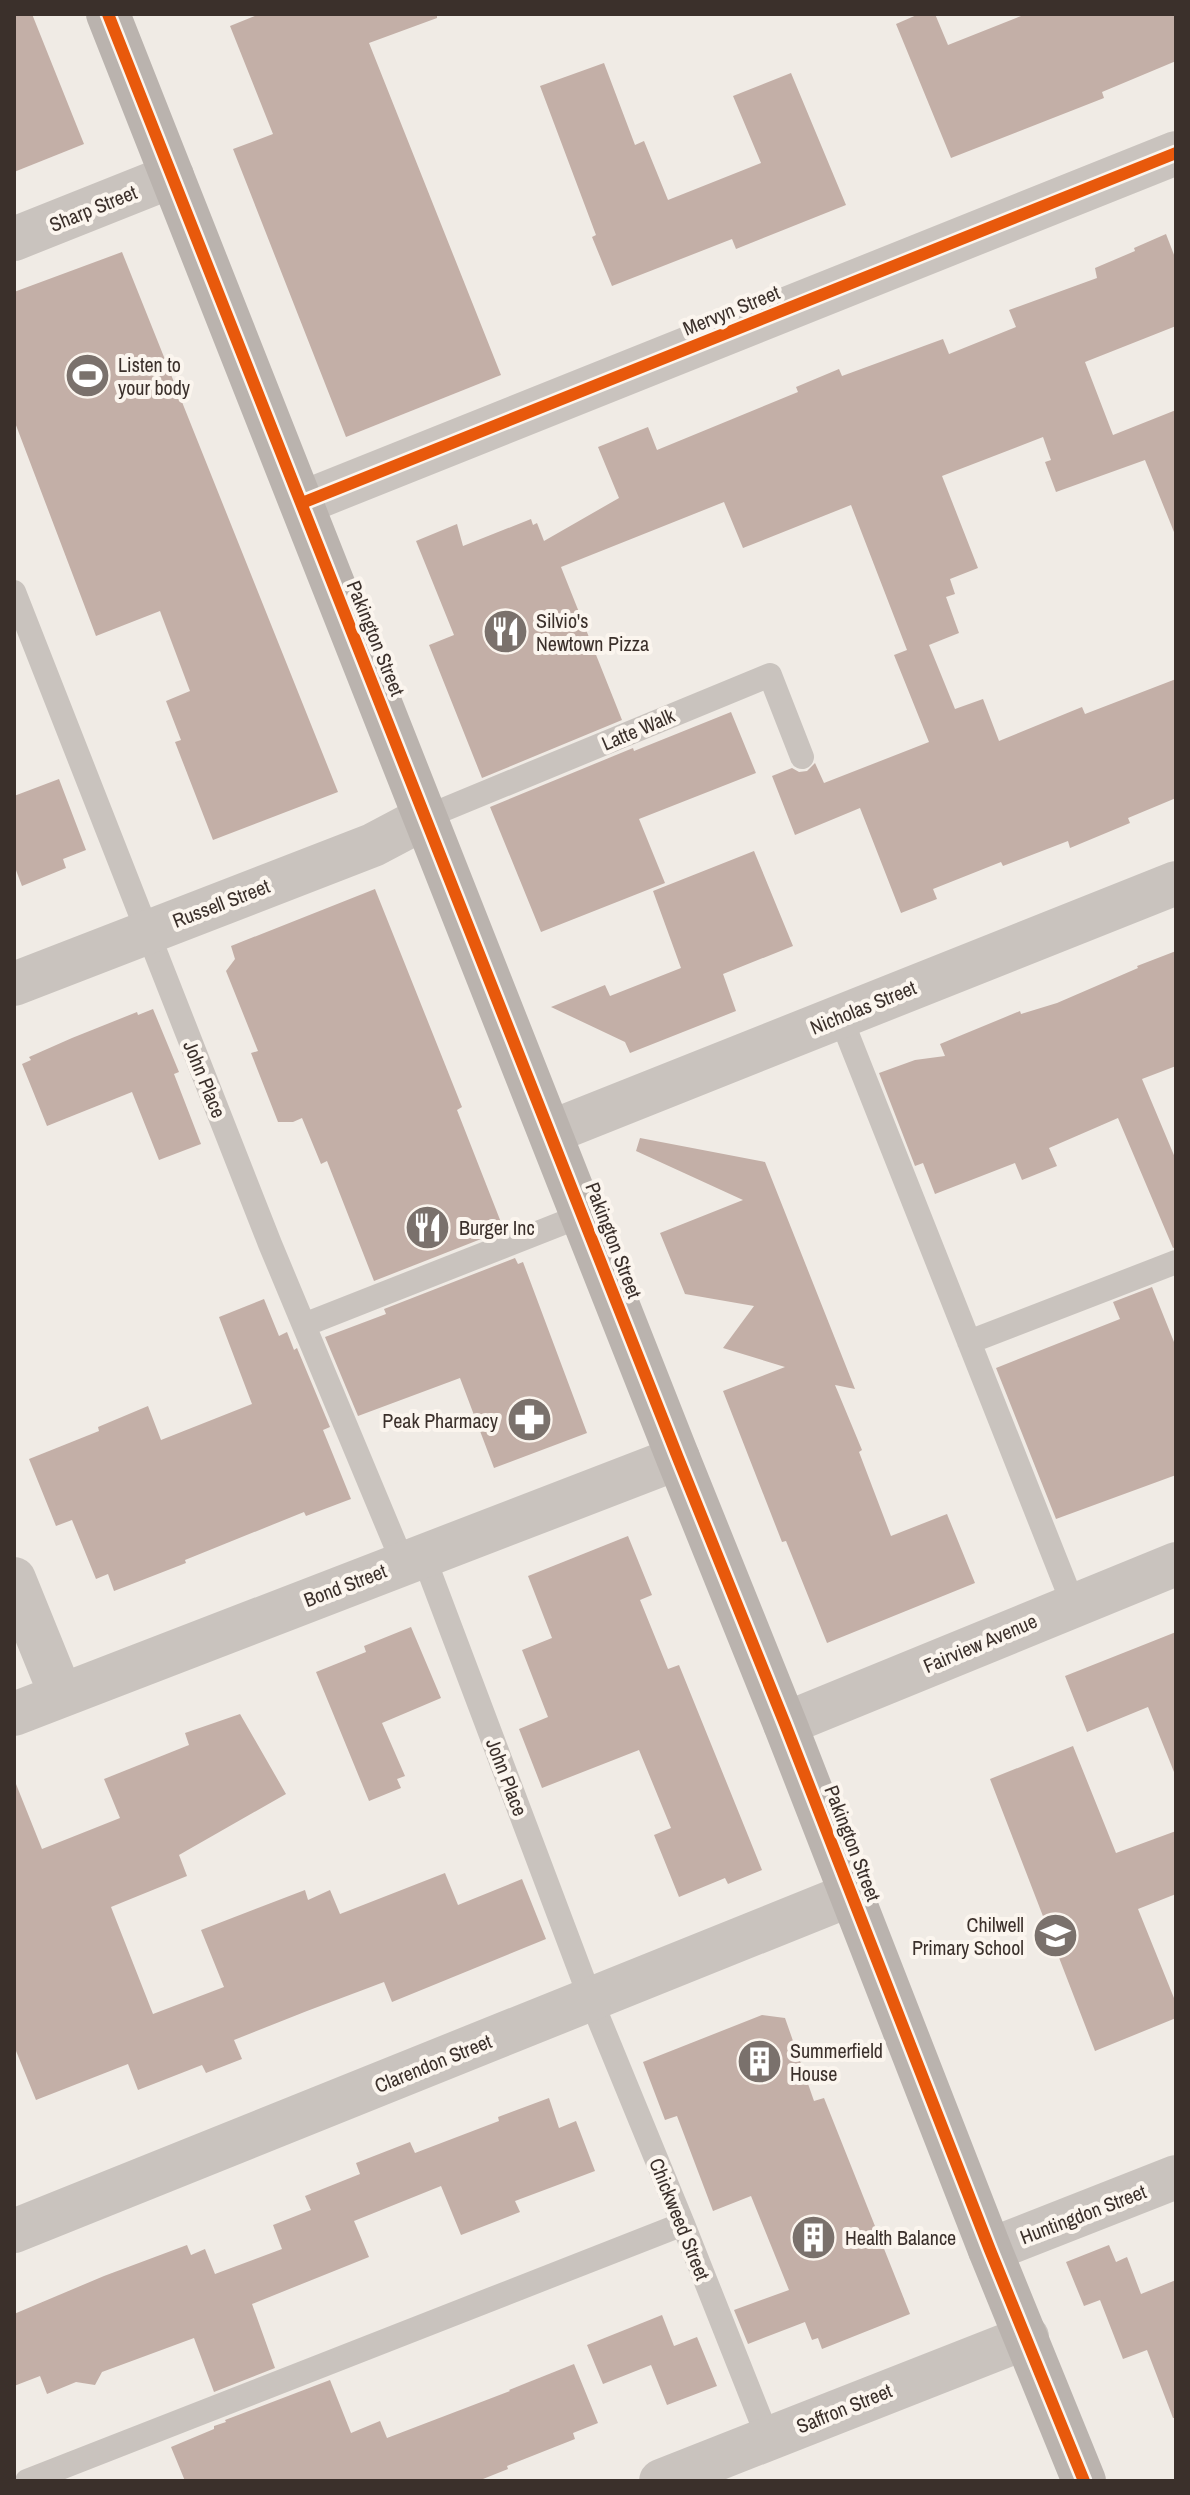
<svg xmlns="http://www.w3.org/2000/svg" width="1190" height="2495" font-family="'Archivo Narrow',sans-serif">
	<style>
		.building { fill: #c3afa7 }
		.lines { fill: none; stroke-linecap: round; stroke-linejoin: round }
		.lane { stroke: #c9c3be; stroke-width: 24 }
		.street { stroke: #c9c3be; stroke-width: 44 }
		.secondary { stroke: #bab3ae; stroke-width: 44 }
		.cycleway-casing { stroke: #fbf5ee; stroke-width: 17 }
		.cycleway { stroke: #e8590c; stroke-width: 12 }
		.labels { text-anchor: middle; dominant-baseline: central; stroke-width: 8; stroke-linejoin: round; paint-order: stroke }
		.street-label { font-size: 20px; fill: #3b302b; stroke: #fbf5ee }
		.poi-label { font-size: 20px; fill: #3b302b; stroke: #fbf5ee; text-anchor: start }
	</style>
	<rect width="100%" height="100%" fill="#f0ebe5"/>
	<!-- building -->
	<path class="building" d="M14,14H32L84,144L14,172Z
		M260,14H437V18L369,43L501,375L346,437L233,149L273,134L230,26Z
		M919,14H935L948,45L1026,14H1176V61L1102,92L1104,98L951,158L896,24Z
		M604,63L635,145L644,141L668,200L761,163L733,96L791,73L846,205L736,249L732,239L612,286L592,237L596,235L540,86Z
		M1166,234L1176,260V326L1085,362L1113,435L1176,410V532H1174L1145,460L1056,492L1045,462L1051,460L1043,437L942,476L978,568L950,579L955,594L946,597L959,633L929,645L955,709L983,699L999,741L1082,707L1085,714L1176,679V798L1128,818L1130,823L1070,848L1068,841L1003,866L1001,862L933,889L937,899L901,913L860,808L795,835L772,776L792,768L799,772L807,771L815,763L824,783L929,742L894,655L907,650L851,505L743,548L724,502L561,567L622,720L482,778L429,645L454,635L416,541L457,524L463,546L531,519L533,525L537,523L544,541L619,498L598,447L648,427L657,450L798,392L796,387L839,369L842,376L943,339L949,354L1016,327L1009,310L1097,278L1095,268L1135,251L1134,248Z
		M122,252L338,792L213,840L175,742L181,740L166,701L190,691L160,611L96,636L14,420V292Z
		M731,712L756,773L639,819L665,883L541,932L490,807L633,748L634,751Z
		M59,779L86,850L63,859L66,868L22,886L14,865V796Z
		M754,851L793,946L723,974L736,1011L630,1053L625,1042L551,1007L605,985L610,996L681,968L653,891Z
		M375,889L462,1107L457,1110L504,1230L374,1281L327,1161L321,1164L302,1118L293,1122H278L251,1053L258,1051L226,971L235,959L231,946Z
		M1176,951V1066L1142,1079L1176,1160V1247L1173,1248L1118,1118L1049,1148L1057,1166L1022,1180L1015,1163L935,1194L923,1163L915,1166L879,1073L915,1060L945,1056L940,1044L1020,1011L1021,1014L1057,1003L1138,968L1137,966Z
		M153,1009L179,1072L174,1074L201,1144L159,1160L132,1092L47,1126L22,1064L31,1060L29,1057L72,1038L137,1012L138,1015Z
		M640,1138L765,1162L855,1389L835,1385L862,1450L859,1452L891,1536L947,1514L975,1583L827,1643L786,1541L782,1542L723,1391L785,1367L723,1348L754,1306L685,1294L660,1233L743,1200L636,1151Z
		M515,1258L518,1264L523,1262L587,1433L494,1468L460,1378L358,1416L325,1337L386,1314L384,1309Z
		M1152,1287L1176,1347V1475L1056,1519L996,1368L1120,1319L1113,1302Z
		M264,1299L279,1336L287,1332L294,1350L297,1348L330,1427L323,1430L351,1499L306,1516L304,1512L185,1560L186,1563L114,1591L108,1574L96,1579L72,1520L56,1526L29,1459L99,1431L98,1427L148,1406L161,1440L252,1404L219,1317Z
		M628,1536L652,1595L640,1600L668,1669L679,1665L762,1870L728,1884L725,1878L679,1897L654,1835L671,1828L639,1750L542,1788L519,1729L548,1717L522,1650L552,1638L528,1576Z
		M411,1627L441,1698L382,1723L405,1776L397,1779L401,1788L369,1801L316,1672L366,1652L364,1646Z
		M1176,1632V1772H1174L1148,1707L1087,1732L1065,1676Z
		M240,1714L286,1794L179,1855L187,1876L111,1907L153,2014L224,1987L201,1930L305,1890L308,1900L330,1890L340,1914L445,1873L458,1905L522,1879L546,1939L392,2002L384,1982L307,2011L234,2040L242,2059L206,2073L202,2065L138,2090L128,2064L36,2100L14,2046V1785L16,1784L42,1849L120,1818L104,1779L189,1745L185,1733Z
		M1073,1746L1116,1853L1176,1831V1894L1138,1909L1176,2003V2018L1095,2051L990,1779Z
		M762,2015L785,2018L814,2101L824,2098L910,2314L822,2349L818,2338L812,2340L805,2322L748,2344L734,2310L789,2290L751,2196L713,2211L677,2116L665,2120L643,2062Z
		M549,2098L559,2128L576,2121L595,2171L515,2201L520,2212L461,2235L441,2186L354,2221L369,2257L252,2304L275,2368L214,2392L194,2338L102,2372L95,2385L76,2382L47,2394L40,2376L14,2386V2314L104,2276L187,2245L191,2255L205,2249L215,2274L282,2249L273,2225L311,2210L305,2196L360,2174L356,2163L410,2142L415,2153L499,2121L498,2117Z
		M1109,2245L1116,2262L1127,2257L1141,2294L1176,2280V2418H1173L1147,2350L1123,2359L1100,2300L1084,2306L1066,2262Z
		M662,2315L674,2346L697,2337L717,2386L667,2405L651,2365L603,2384L587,2345Z
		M574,2364L598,2423L573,2433L575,2439L507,2466L508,2469L478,2481H185L171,2447L214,2429V2426L226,2422L225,2420L330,2380L351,2433L380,2421L387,2438L510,2391L509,2390Z"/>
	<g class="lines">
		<!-- lane -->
		<path class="lane" d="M14,592L270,1244L403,1563
			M426,817L770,675L802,757
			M840,1016L1073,1604
			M304,1325L583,1215
			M969,1342L1176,1262
			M423,1555L591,2000L683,2224L768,2438
			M27,2481L683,2224"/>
		<!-- street -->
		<path class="street" d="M14,239L172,176
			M302,503L1176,153
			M14,984L373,845L426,817
			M551,1132L1176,883
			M14,1579L61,1695
			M14,1714L678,1458
			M785,1724L1176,1564
			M14,2231L852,1894
			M990,2250L1176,2177
			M661,2481L1027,2337"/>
		<!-- secondary -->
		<path class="secondary" d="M108,14L678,1458L785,1724L990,2250L1084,2481"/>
		<defs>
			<path id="cycleway" d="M108,14L678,1458L785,1724L990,2250L1084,2481
				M302,503L1176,153"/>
		</defs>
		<!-- cycleway casing -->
		<use href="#cycleway" class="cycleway-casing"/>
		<!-- cycleway -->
		<use href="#cycleway" class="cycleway"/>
	</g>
	<!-- icons -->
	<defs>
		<symbol id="stadium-disc" viewBox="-11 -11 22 22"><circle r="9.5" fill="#7a716c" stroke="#fbf5ee"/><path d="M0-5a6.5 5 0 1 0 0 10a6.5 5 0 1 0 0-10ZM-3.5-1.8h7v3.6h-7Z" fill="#fff"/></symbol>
		<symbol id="restaurant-disc" viewBox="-11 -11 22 22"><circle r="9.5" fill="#7a716c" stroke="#fbf5ee"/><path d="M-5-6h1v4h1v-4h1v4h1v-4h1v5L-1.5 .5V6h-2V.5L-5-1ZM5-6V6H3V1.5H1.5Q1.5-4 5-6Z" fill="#fff"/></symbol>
		<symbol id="pharmacy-disc" viewBox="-11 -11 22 22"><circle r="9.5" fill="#7a716c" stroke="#fbf5ee"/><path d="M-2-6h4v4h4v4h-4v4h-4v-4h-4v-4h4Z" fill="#fff"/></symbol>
		<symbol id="school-disc" viewBox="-11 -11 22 22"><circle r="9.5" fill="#7a716c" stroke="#fbf5ee"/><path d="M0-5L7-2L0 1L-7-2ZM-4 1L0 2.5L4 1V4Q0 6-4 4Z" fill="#fff"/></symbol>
		<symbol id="building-disc" viewBox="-11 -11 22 22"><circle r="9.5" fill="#7a716c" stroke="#fbf5ee"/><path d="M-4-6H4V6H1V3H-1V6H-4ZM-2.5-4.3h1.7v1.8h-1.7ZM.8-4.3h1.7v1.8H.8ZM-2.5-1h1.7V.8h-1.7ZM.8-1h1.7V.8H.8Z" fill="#fff"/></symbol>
	</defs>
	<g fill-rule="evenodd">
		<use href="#stadium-disc" x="62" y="350" width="51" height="51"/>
		<use href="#restaurant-disc" x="480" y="606" width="51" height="51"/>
		<use href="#restaurant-disc" x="402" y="1202" width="51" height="51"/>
		<use href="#pharmacy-disc" x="504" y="1394" width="51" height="51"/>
		<use href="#school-disc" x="1030" y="1910" width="51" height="51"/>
		<use href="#building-disc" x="734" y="2036" width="51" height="51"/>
		<use href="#building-disc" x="788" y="2212" width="51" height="51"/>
	</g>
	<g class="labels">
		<!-- street labels -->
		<g class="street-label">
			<text transform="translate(93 208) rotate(-22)">Sharp Street</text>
			<text transform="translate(731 310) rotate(-22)">Mervyn Street</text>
			<text transform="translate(376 638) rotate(68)">Pakington Street</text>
			<text transform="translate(638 729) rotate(-23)">Latte Walk</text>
			<text transform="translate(221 903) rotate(-21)">Russell Street</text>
			<text transform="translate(863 1007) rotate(-22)">Nicholas Street</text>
			<text transform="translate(205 1079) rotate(68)">John Place</text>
			<text transform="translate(614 1240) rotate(69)">Pakington Street</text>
			<text transform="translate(345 1585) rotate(-21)">Bond Street</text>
			<text transform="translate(980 1643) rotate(-23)">Fairview Avenue</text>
			<text transform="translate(507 1777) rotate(69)">John Place</text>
			<text transform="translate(853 1843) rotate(69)">Pakington Street</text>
			<text transform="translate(433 2063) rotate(-22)">Clarendon Street</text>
			<text transform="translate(1083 2214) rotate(-21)">Huntingdon Street</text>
			<text transform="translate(680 2219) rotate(68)">Chickweed Street</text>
			<text transform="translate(844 2408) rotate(-22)">Saffron Street</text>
		</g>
		<!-- poi labels -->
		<g class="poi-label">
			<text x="118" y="364">Listen to<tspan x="118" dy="23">your body</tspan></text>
			<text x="536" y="620">Silvio's<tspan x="536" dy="23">Newtown Pizza</tspan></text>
			<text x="459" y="1227">Burger Inc</text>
			<text x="498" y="1420" text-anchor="end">Peak Pharmacy</text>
			<text x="1024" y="1924" text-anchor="end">Chilwell<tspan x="1024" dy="23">Primary School</tspan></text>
			<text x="790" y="2050">Summerfield<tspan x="790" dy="23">House</tspan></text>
			<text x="845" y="2237">Health Balance</text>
		</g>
	</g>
	<!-- border -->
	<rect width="1190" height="2495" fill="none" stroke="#3b302b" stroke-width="32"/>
</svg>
